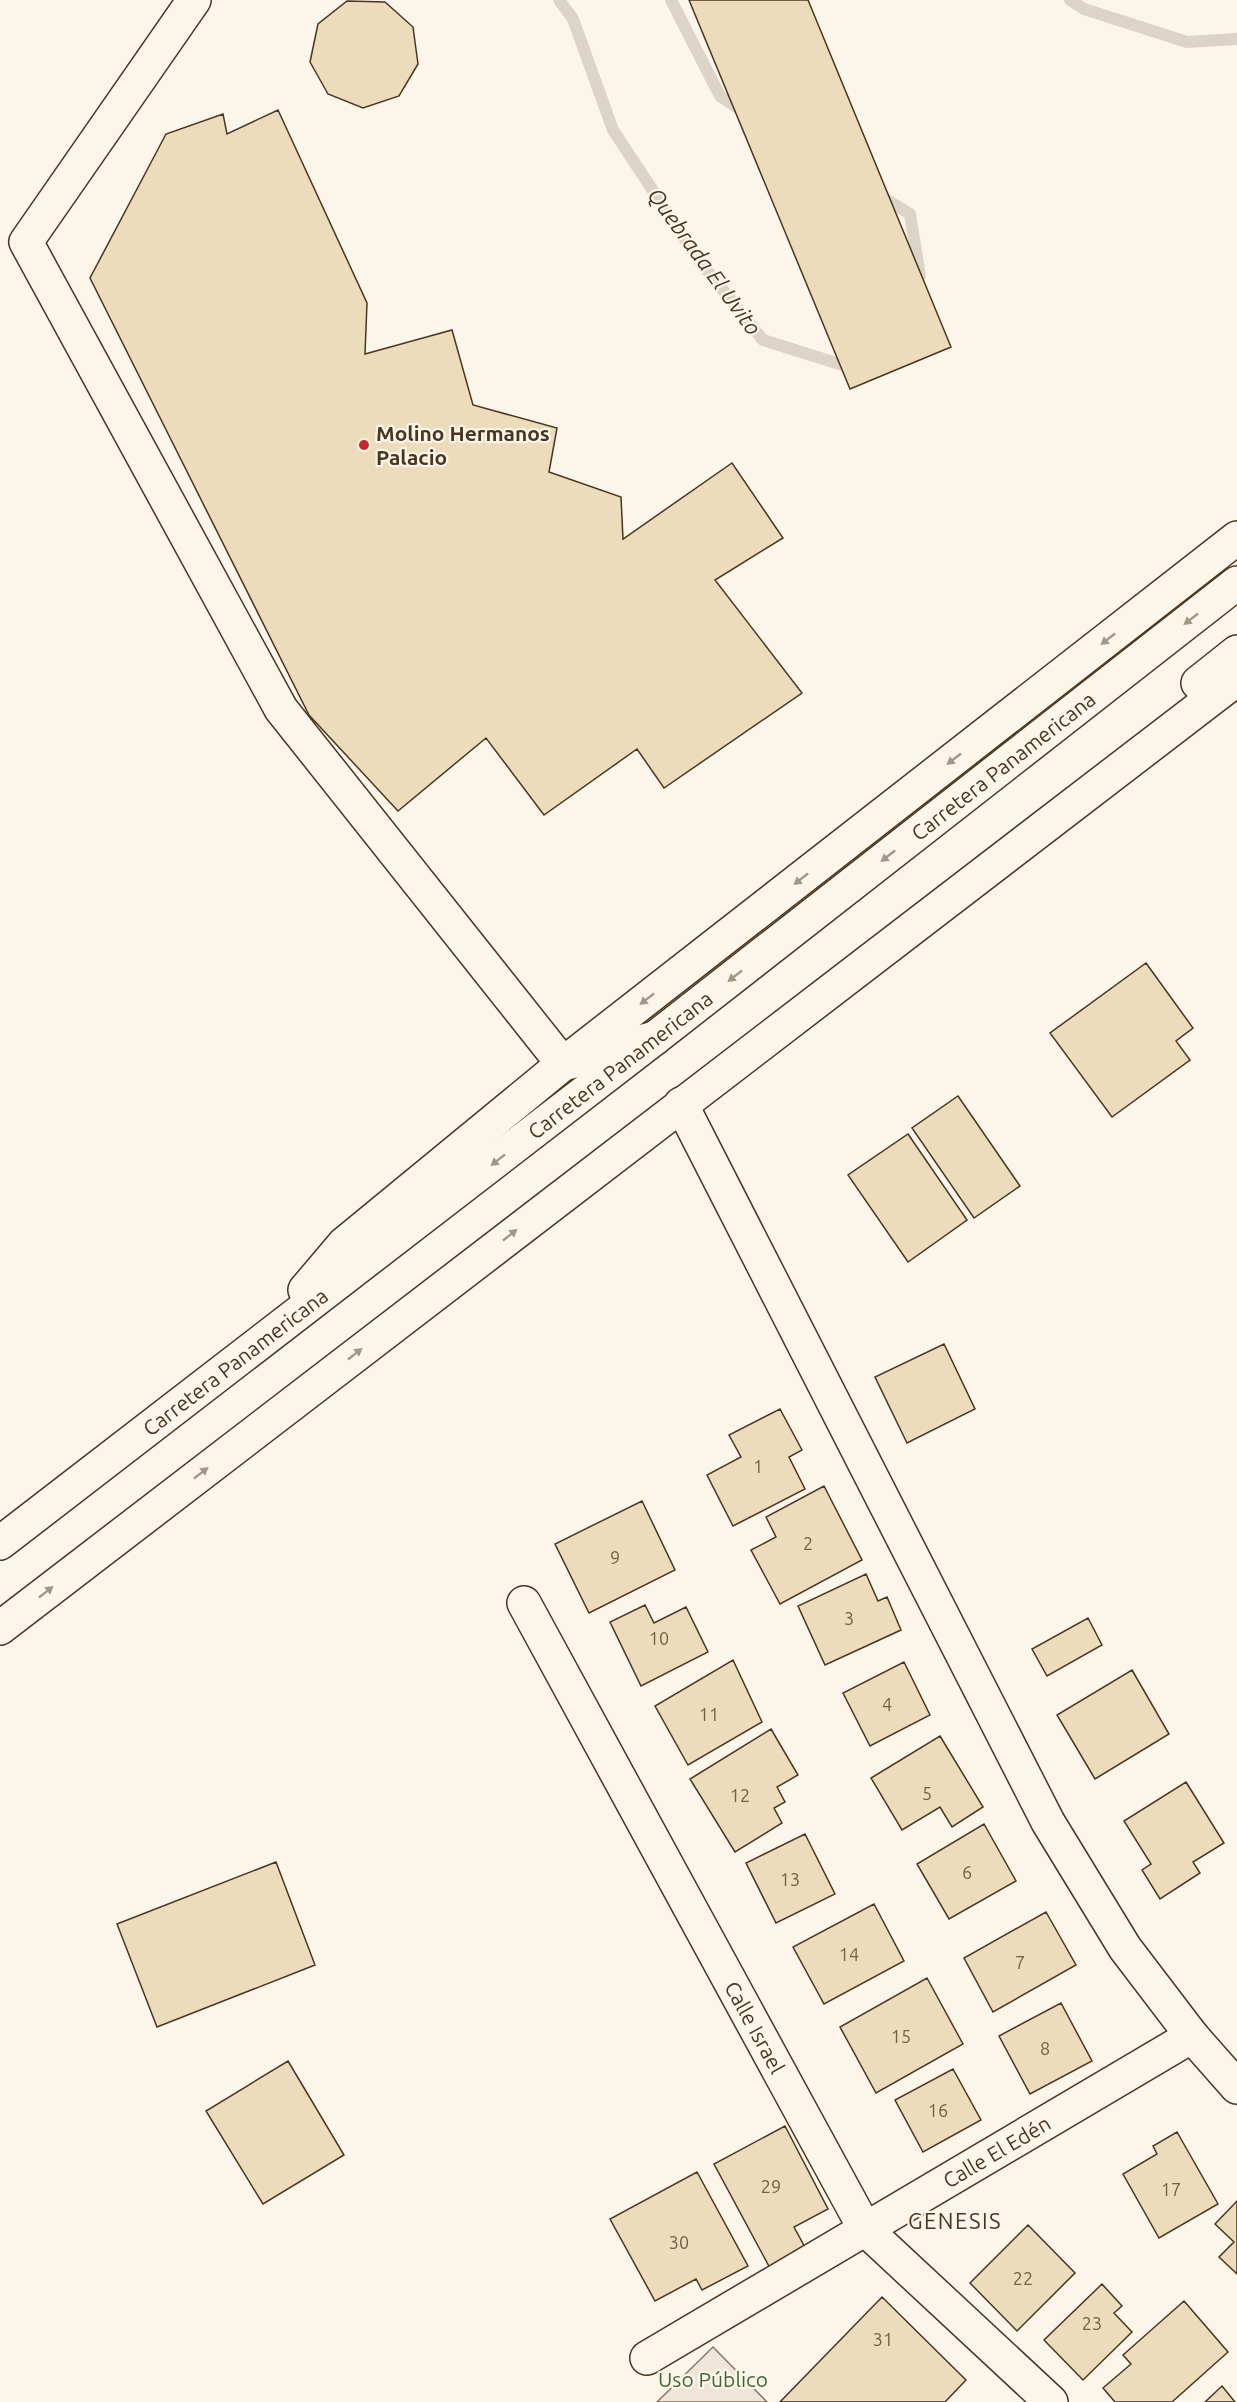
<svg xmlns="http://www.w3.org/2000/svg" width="1237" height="2402" font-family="Ubuntu,sans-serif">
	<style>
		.green { fill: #ede6d9; stroke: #887966; stroke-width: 1.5 }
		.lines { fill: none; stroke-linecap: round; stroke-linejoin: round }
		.stream { stroke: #dcd4c6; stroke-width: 12 }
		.building { fill: #ecdcbc; stroke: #4a3520; stroke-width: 1.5 }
		.minor-casing { stroke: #4a3520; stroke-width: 36 }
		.highway-casing { stroke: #4a3520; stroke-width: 36 }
		.minor { stroke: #fbf6e9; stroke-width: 33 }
		.highway { stroke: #fbf6e9; stroke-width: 33 }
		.oneway { fill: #a29684 }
		.poi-dot { fill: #c62828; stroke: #fbf6e9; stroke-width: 2 }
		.labels { text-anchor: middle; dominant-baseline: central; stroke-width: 4.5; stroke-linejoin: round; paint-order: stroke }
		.number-label { font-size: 18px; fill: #725f47 }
		.poi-label { font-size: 21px; font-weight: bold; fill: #4a3520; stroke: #fbf6e9; text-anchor: start }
		.street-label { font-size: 21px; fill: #4a3520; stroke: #fbf6e9 }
		.park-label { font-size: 21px; fill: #436837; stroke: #fbf6e9 }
		.water-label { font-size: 22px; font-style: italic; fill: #4a3520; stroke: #fbf6e9 }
		.neighbourhood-label { font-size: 22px; letter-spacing: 1.5px; fill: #4a3520; stroke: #fbf6e9 }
	</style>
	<rect width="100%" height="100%" fill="#fbf6e9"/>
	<!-- green -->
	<path class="green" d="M713,2347L767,2402H657Z"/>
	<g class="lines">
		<!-- stream -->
		<path class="stream" d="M559,0L573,19L613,130L698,259L763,340L849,367L852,363
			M671,0L720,96L744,112
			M1070,0L1084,9L1187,42L1237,39
			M879,195L910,214L920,276L916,281"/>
	</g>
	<!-- building -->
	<path class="building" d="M689,0H808L951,347L850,389Z
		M347,1L385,2L413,27L418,64L399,96L363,108L328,94L310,62L318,24Z
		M278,110L367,303L365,354L452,330L473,405L557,428L549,472L621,497L623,539L732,463L783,538L715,580L802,693L664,788L637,749L544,815L486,738L398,811L309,715L90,278L166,134L223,114L227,134Z
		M1146,963L1193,1028L1176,1041L1190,1060L1112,1117L1050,1033Z
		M958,1096L1020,1186L974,1218L912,1128Z
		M908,1134L967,1220L908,1262L848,1175Z
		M944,1344L975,1409L907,1443L875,1377Z
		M780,1409L802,1450L789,1457L805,1489L733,1526L707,1475L741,1457L729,1435Z
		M824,1486L862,1560L780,1604L751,1550L776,1537L766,1517Z
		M642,1501L675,1570L589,1613L555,1544Z
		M866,1574L878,1601L887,1597L901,1630L825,1665L798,1606Z
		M645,1605L654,1623L686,1607L708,1652L641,1686L610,1622Z
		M1088,1618L1102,1645L1047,1676L1032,1649Z
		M733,1660L762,1722L688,1765L655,1706Z
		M904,1662L930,1715L870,1746L843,1693Z
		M1132,1670L1169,1734L1095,1779L1057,1715Z
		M771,1729L798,1775L777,1787L785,1802L774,1808L782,1823L735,1852L690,1779Z
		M940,1736L983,1807L952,1827L940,1807L902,1830L871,1778Z
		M1186,1782L1224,1843L1193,1862L1200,1873L1160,1899L1142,1870L1151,1864L1124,1821Z
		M984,1824L1016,1881L949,1919L917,1864Z
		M805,1834L835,1894L776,1923L746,1863Z
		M276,1862L315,1965L157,2027L117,1924Z
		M874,1904L904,1961L824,2004L793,1947Z
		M1046,1912L1076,1965L993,2012L964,1958Z
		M927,1978L963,2044L876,2093L840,2027Z
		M1061,2003L1092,2061L1030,2094L999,2036Z
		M288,2061L344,2155L263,2204L206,2111Z
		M953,2069L981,2120L923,2152L895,2100Z
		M785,2126L828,2209L794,2227L807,2251L771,2270L714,2164Z
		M1177,2132L1218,2204L1159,2238L1123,2174L1157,2154L1153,2146Z
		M697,2172L748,2266L702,2290L696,2279L655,2301L610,2219Z
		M1237,2201V2274L1219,2257L1234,2242L1215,2224Z
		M1028,2225L1075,2273L1017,2331L970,2283Z
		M1102,2284L1122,2306L1114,2313L1132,2332L1083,2380L1044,2340Z
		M882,2297L966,2380L945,2402H780Z
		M1184,2301L1228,2352L1172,2402H1115L1103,2388L1131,2364L1123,2355Z
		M1222,2386L1235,2402H1205Z"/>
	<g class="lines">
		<defs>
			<g id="minor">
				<path d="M194,0L26,242L281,709L563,1064L655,1038"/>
				<path d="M681,1104L1048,1822L1125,1948L1192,2036L1237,2087"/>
				<path id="s1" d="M524,1603L865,2229L1051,2402"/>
				<path id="s2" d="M647,2358L1192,2036"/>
			</g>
			<g id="highway">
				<path d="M1198,683L1237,652"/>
				<path d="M305,1290L344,1244L563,1064L1237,538"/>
				<path id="s3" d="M0,1543L655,1038L1237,583"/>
				<path d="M0,1628L1237,679"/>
			</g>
		</defs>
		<!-- minor casing -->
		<use href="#minor" class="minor-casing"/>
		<!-- highway casing -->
		<use href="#highway" class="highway-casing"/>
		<!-- minor -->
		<use href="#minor" class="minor"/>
		<!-- highway -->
		<use href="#highway" class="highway"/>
	</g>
	<!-- one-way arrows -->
	<defs><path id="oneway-solid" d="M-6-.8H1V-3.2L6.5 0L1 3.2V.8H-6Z" transform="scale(1.5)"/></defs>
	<g class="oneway">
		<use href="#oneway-solid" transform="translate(1191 619) rotate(142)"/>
		<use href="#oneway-solid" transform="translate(1108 639) rotate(142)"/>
		<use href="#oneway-solid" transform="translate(954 759) rotate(142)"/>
		<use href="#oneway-solid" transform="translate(888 856) rotate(142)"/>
		<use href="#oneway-solid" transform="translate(801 879) rotate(142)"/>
		<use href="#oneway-solid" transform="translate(735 976) rotate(142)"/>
		<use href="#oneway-solid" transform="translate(647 999) rotate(142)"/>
		<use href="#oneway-solid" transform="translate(498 1160) rotate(142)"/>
		<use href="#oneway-solid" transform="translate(510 1235) rotate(-38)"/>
		<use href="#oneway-solid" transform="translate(355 1354) rotate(-38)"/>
		<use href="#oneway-solid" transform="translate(201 1473) rotate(-38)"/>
		<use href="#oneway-solid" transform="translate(46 1592) rotate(-38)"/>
	</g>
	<!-- markers -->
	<circle class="poi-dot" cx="364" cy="445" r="6"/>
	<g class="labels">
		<!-- number labels -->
		<g class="number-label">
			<text x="758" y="1466">1</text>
			<text x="808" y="1543">2</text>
			<text x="615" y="1557">9</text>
			<text x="849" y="1618">3</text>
			<text x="659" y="1638">10</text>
			<text x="887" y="1704">4</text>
			<text x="709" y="1714">11</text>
			<text x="927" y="1793">5</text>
			<text x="740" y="1795">12</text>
			<text x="967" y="1872">6</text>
			<text x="790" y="1879">13</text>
			<text x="849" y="1954">14</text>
			<text x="1020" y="1962">7</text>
			<text x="901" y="2036">15</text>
			<text x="1045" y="2048">8</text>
			<text x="938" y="2110">16</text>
			<text x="771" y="2186">29</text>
			<text x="1171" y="2189">17</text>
			<text x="679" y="2242">30</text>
			<text x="1023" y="2278">22</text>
			<text x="1092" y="2323">23</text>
			<text x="883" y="2339">31</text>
		</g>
		<!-- poi labels -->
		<g class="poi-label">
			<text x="376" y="433">Molino Hermanos<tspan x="376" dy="24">Palacio</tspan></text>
		</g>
		<!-- street labels -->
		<g class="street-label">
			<text stroke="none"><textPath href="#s3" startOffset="1269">Carretera Panamericana</textPath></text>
			<text stroke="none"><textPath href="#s3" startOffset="783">Carretera Panamericana</textPath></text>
			<text stroke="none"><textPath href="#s3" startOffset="297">Carretera Panamericana</textPath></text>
			<text stroke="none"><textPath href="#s1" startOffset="483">Calle Israel</textPath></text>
			<text stroke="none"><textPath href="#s2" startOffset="406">Calle El Edén</textPath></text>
		</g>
		<!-- park labels -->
		<g class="park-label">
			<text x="713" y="2379">Uso Público</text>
		</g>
		<!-- water labels -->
		<g class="water-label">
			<text transform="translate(705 261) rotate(54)">Quebrada El Uvito</text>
		</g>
		<!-- neighbourhood labels -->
		<g class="neighbourhood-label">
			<text x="955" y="2220">GENESIS</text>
		</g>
	</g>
</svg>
